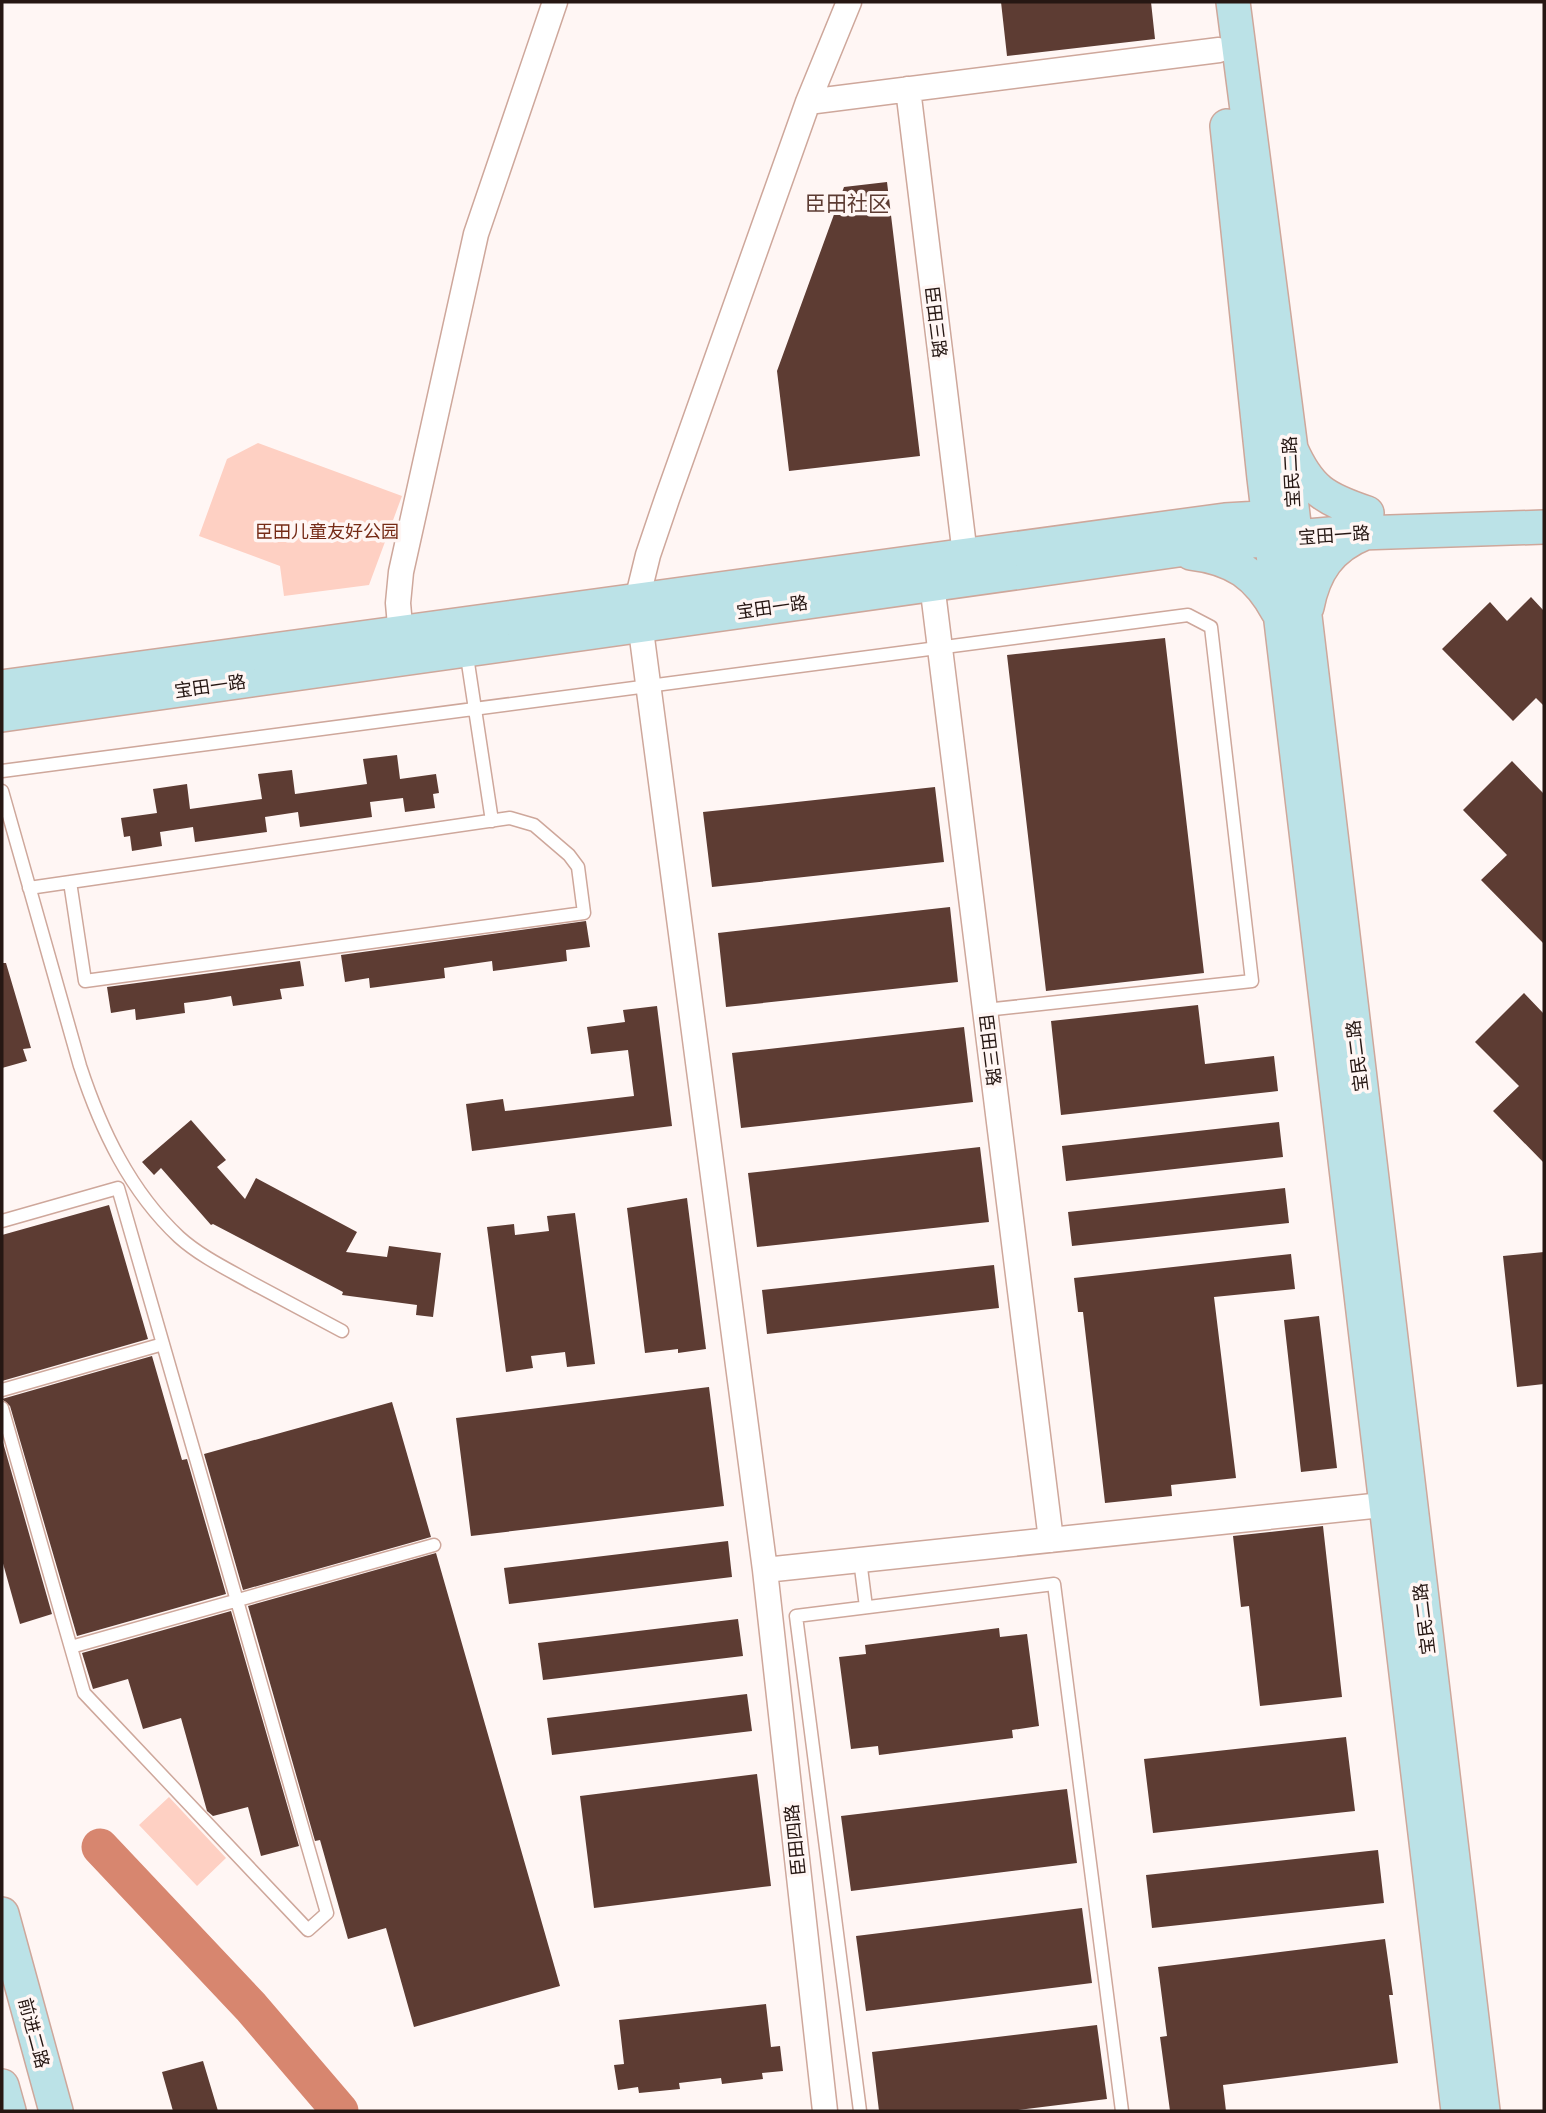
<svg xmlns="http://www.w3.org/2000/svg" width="1546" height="2113" font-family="'Public Sans','Noto Sans SC',sans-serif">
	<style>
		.green { fill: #fed0c3 }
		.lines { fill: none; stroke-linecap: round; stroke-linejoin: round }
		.river { stroke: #d7866f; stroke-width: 37 }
		.building { fill: #5d3c33 }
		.lane-casing { stroke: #cea79b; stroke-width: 15 }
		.street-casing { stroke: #cea79b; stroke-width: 27 }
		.secondary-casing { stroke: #cea79b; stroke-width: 36 }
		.lane { stroke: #fff; stroke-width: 12 }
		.street { stroke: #fff; stroke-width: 24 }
		.secondary { stroke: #bbe2e7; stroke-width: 33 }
		.labels { text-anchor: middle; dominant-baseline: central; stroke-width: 7; stroke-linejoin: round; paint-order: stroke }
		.street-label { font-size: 18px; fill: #261713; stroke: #fff6f4 }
		.park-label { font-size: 18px; fill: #752b16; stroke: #fff6f4 }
		.quarter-label { font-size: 21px; fill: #5c3b32; stroke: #fff6f4 }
	</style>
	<rect width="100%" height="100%" fill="#fff6f4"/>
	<!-- green -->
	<path class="green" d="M258,443L402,496L369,585L284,596L280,566L199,536L227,459Z
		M169,1797L226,1858L197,1886L139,1825Z"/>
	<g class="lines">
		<!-- river -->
		<path class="river" d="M100,1847L251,2007L340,2111"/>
	</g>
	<!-- building -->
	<path class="building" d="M1001,2H1151L1155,39L1007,56Z
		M887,182L920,456L789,471L777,371L844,187Z
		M1531,597L1544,611V706L1536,698L1513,721L1442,649L1490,602L1507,621Z
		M1165,638L1204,973L1046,991L1007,655Z
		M397,755L400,779L436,774L439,793L433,794L435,808L405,812L403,798L370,802L372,817L300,827L298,812L265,817L267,832L195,842L193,827L160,832L162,846L132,851L130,836L124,837L121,818L157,813L153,789L187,784L190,809L262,799L258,774L292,770L295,794L367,784L363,759Z
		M1512,761L1544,794V944L1481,880L1507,855L1463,810Z
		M935,787L944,862L712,887L703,812Z
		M950,907L958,982L726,1007L718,933Z
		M586,921L590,947L566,950L567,961L493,971L492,961L444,968L445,978L370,988L369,978L345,982L341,955Z
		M300,961L304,986L280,989L282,999L233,1006L231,996L207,1000L184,1003L185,1013L136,1020L135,1009L111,1013L107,987Z
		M2,963H6L31,1048L23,1049L27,1061L2,1068Z
		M1524,993L1544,1014V1163L1493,1111L1519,1086L1475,1042Z
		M1198,1005L1205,1064L1274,1056L1278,1091L1061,1115L1051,1021Z
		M657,1006L672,1126L472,1151L466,1104L503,1099L505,1111L634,1096L628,1050L591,1054L587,1027L625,1022L623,1010Z
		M964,1027L973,1102L741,1128L732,1053Z
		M191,1120L226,1160L217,1167L245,1199L256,1178L357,1232L346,1252L387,1257L389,1246L441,1253L433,1317L416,1315L417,1305L342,1295L343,1292L213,1224L211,1225L161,1168L154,1175L142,1162Z
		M1279,1122L1283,1157L1066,1181L1062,1146Z
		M980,1147L989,1222L757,1247L748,1173Z
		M1285,1188L1289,1223L1072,1246L1068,1212Z
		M687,1198L706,1349L678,1353V1349L645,1353L627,1208Z
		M109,1205L148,1339L2,1381V1235Z
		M575,1213L595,1364L567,1367L565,1352L531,1356L533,1368L506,1372L487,1227L514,1224L515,1235L549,1231L547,1216Z
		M1544,1252V1384L1517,1387L1503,1256Z
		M1291,1254L1295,1289L1214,1297L1236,1478L1171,1485L1172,1496L1105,1503L1083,1312H1078L1074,1278Z
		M994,1265L999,1308L767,1334L762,1290Z
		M1319,1316L1337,1468L1301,1472L1284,1320Z
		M152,1356L182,1460L187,1459L226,1594L77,1636L10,1406L2,1399Z
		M709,1387L724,1506L471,1536L456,1418Z
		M392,1402L431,1537L243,1590L204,1454Z
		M2,1439L52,1614L20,1624L2,1560Z
		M1323,1526L1342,1697L1260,1706L1249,1606L1241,1607L1233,1536Z
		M728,1541L732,1577L509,1604L504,1568Z
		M436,1553L560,1986L414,2027L386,1928L348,1939L320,1840L315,1841L248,1606Z
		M231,1611L299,1846L261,1856L248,1807L213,1816L207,1811L181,1718L143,1729L128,1679L93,1689L82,1653Z
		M738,1619L743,1656L543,1680L538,1643Z
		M999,1628L1000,1637L1027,1634L1039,1726L1012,1730L1013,1738L879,1755L878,1746L851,1749L839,1657L866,1654L865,1645Z
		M747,1694L752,1731L552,1755L547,1718Z
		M1346,1737L1355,1811L1153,1833L1144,1759Z
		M757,1774L771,1886L594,1908L580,1796Z
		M1067,1789L1077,1863L851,1891L841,1816Z
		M1378,1850L1384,1903L1152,1928L1146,1875Z
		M1082,1908L1092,1983L866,2011L856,1936Z
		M1385,1939L1393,1995H1389L1398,2063L1223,2085L1226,2111H1170L1160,2037L1167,2036L1158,1967Z
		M766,2004L771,2047L780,2046L783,2071L762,2073L763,2079L722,2084L721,2078L679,2083L680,2089L639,2093L638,2087L618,2090L614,2065L624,2064L619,2020Z
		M1097,2025L1107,2099L1009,2111H879L872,2052Z
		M203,2061L218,2111H173L162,2072Z"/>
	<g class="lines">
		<defs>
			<path id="lane" d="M466,650L492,821
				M2,771L1188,615L1211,627L1252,981L985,1010
				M2,791L80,1066C101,1130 130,1191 179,1237C200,1256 227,1269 252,1283C282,1299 312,1315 342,1331
				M29,888L510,818L534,825L569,855L578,867L584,913L85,981L70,882
				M2,1221L118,1188L327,1913L308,1930L84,1693L2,1408
				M2,1390L163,1344
				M860,1560L866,1607
				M71,1647L434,1545
				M860,2111L796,1616L1054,1584L1122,2111"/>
			<path id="street" d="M908,89L965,555
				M808,102L1219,50
				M930,568L1051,1540
				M402,648L398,603L401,572L476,234L555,2
				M765,1570L1401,1503
				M825,2111L765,1570L637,600L648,555L667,499L808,102L849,2"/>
			<path id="secondary" d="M1233,2L1291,449L1290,490L1483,2111
				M1227,126L1264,478L1458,2111
				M1291,449C1309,490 1325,499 1367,513
				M1191,553C1234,558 1258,575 1278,612
				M1307,607C1314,571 1330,547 1365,533
				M2,687L1225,520L1276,517
				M2,715L1228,543L1330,534L1544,527
				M2,1914L56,2111
				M2,2086L9,2111"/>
		</defs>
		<!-- lane casing -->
		<use href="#lane" class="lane-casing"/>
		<!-- street casing -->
		<use href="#street" class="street-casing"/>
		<!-- secondary casing -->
		<use href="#secondary" class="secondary-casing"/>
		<!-- lane -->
		<use href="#lane" class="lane"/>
		<!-- street -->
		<use href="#street" class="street"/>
		<!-- secondary -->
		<use href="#secondary" class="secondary"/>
	</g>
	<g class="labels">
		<!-- street labels -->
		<g class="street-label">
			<text transform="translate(936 322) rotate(83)">臣田三路</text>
			<text transform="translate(1291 472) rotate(-93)">宝民二路</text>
			<text transform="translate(1334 535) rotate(-4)">宝田一路</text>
			<text transform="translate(772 607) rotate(-8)">宝田一路</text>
			<text transform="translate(210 686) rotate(-8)">宝田一路</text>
			<text transform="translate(990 1050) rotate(83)">臣田三路</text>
			<text transform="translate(1357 1056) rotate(-97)">宝民二路</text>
			<text transform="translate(1424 1619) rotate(-97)">宝民二路</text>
			<text transform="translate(795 1840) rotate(-96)">臣田四路</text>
			<text transform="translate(34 2033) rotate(75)">前进二路</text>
		</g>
		<!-- park labels -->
		<g class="park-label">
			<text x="327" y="531">臣田儿童友好公园</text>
		</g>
		<!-- quarter labels -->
		<g class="quarter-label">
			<text x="847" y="203">臣田社区</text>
		</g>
	</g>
	<!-- border -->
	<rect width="1546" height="2113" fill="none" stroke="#261713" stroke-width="7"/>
</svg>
